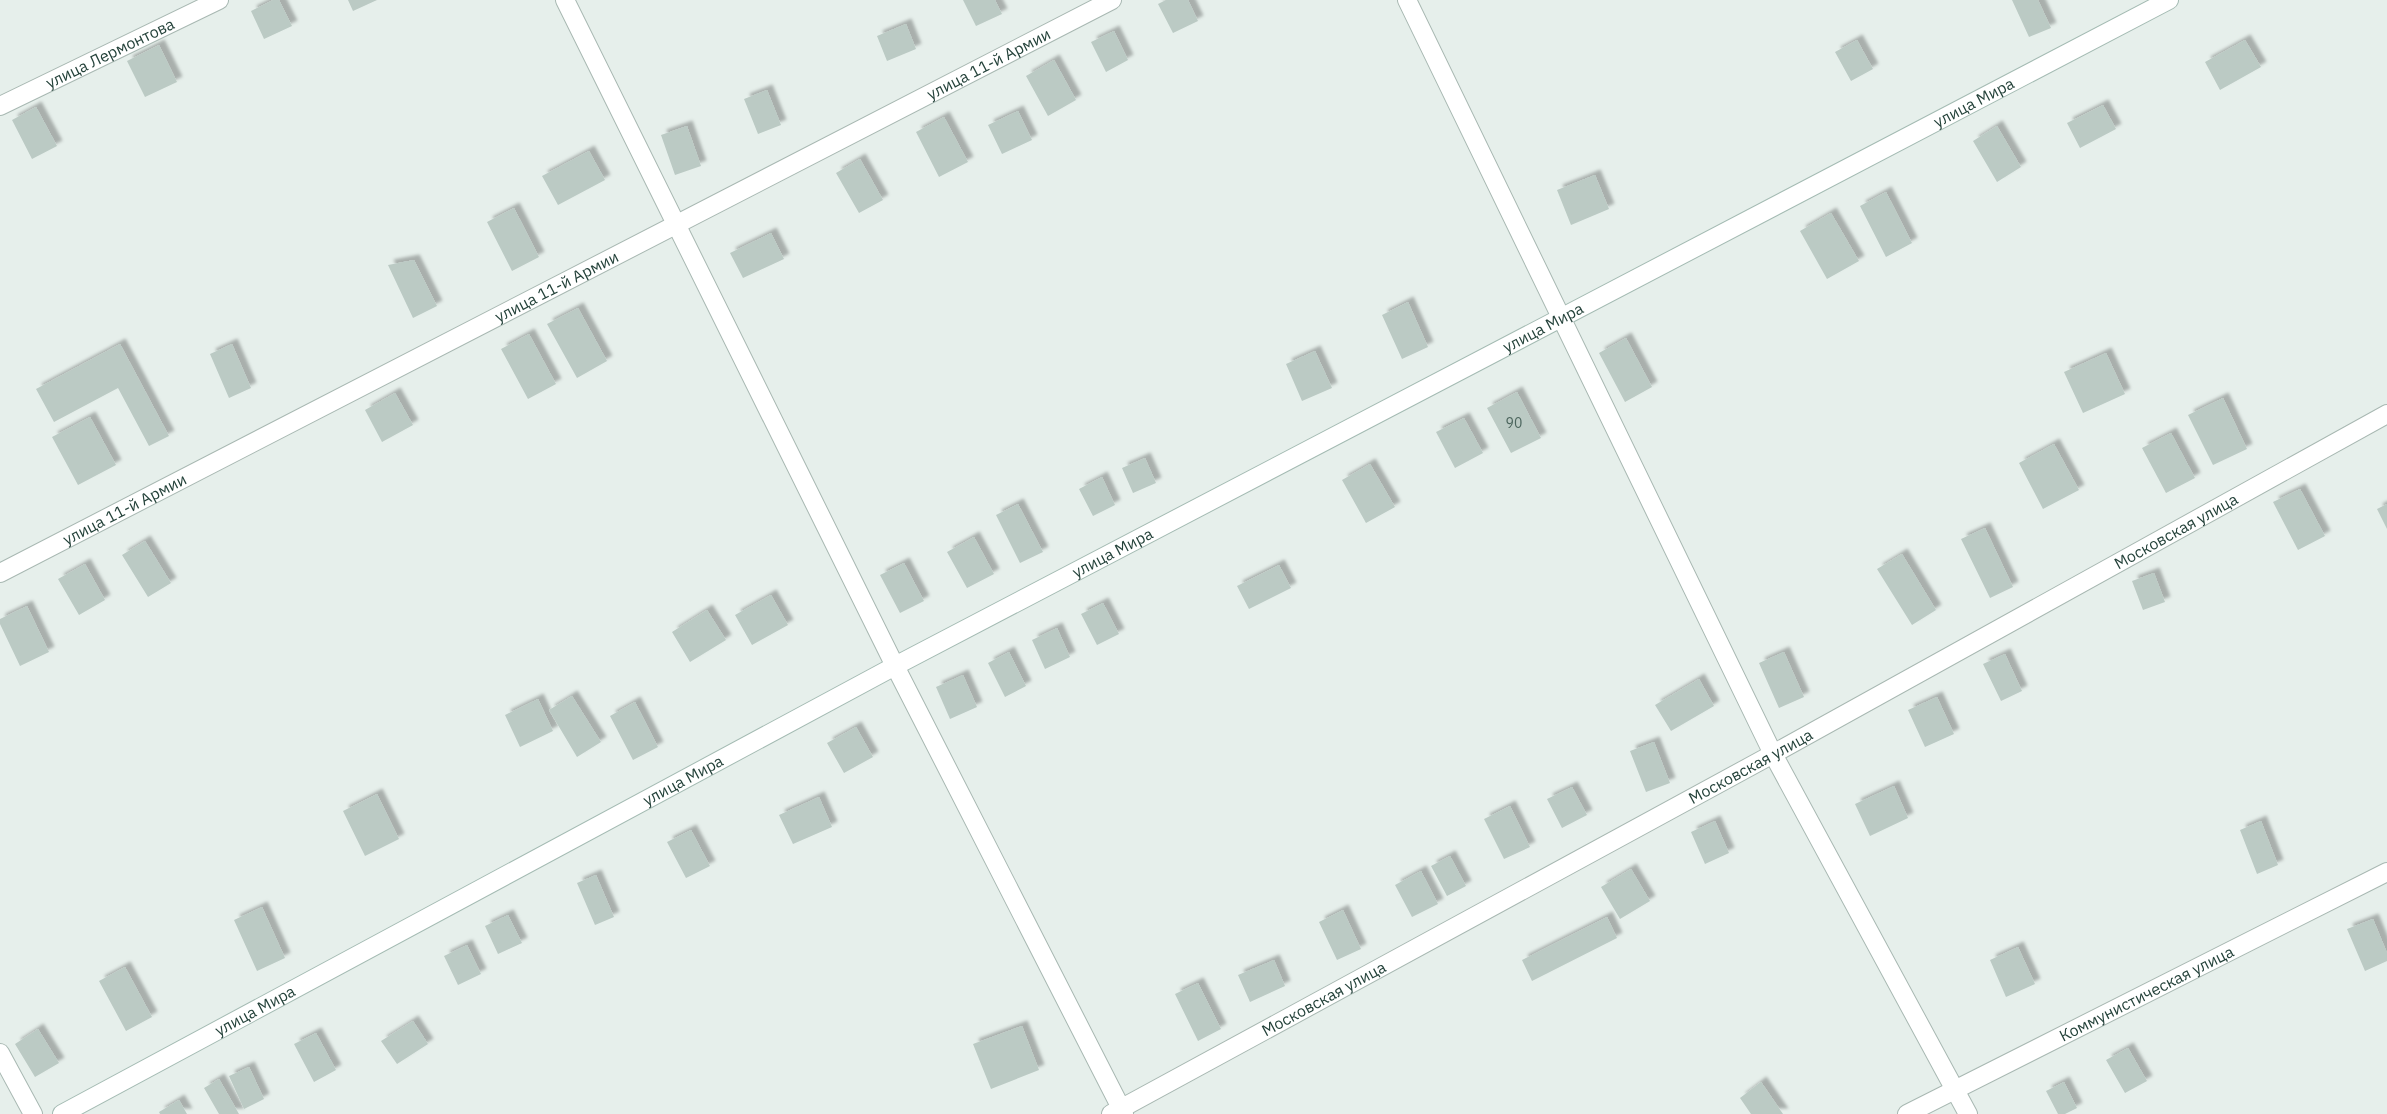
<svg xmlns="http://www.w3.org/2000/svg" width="2387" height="1114" font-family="'IBM Plex Sans',sans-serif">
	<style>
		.building { fill: #bbcac4; filter: url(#shadow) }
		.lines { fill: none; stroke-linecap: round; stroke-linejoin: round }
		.street-casing { stroke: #a8b8b2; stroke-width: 20 }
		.secondary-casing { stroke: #a4bbb3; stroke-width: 20 }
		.street { stroke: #fff; stroke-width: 18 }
		.secondary { stroke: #fff; stroke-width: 18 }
		.labels { text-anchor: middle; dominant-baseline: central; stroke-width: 4.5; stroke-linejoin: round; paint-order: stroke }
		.number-label { font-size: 14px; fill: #4a645c }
		.street-label { font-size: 16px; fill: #24423a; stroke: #f7fbf9 }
	</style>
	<defs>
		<filter id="shadow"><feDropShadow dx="5.5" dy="-5.5" stdDeviation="1.5" flood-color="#0004"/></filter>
	</defs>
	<rect width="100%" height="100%" fill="#e6efeb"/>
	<!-- building -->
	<path class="building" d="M273,0H279L292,26L264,39L251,11Z
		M348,0H377L353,11Z
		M963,0H995L1002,14L976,26Z
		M1166,0H1188L1198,21L1173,33L1158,4Z
		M2012,0H2038L2051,28L2029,37Z
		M906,24L916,49L887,61L877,36Z
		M1114,31L1128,60L1106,72L1091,42Z
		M1857,40L1873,69L1851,81L1835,52Z
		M2245,40L2261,67L2220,90L2205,62Z
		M159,45L177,82L145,97L127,61Z
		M1054,60L1076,100L1048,116L1026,76Z
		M767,90L781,125L758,134L744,99Z
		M2103,105L2116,129L2080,148L2067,123Z
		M36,107L57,146L32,159L12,120Z
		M1018,111L1032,140L1002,154L988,125Z
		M944,117L968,162L939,177L916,132Z
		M687,126L701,166L675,175L661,135Z
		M1997,126L2021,167L1997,182L1973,141Z
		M589,151L605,180L558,205L542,176Z
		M860,159L883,200L859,213L836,173Z
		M1595,175L1609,209L1571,225L1557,190Z
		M1886,192L1912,243L1886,257L1860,206Z
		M514,208L539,257L512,271L487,222Z
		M1831,213L1859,261L1827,279L1800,231Z
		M771,233L784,259L743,278L730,253Z
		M414,260L437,306L413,318L388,265Z
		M1408,302L1428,347L1402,359L1382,315Z
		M578,308L607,361L577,378L547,324Z
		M529,334L556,384L528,399L501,349Z
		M1626,338L1652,387L1625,402L1599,353Z
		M120,344L169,436L149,446L118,388L54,422L36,389Z
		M232,344L251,388L229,398L210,354Z
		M1315,351L1332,388L1302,401L1286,364Z
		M2106,353L2125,394L2083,413L2064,372Z
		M1517,392L1541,438L1511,453L1487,408Z
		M395,393L413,425L382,442L365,410Z
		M2223,398L2247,449L2213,465L2188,415Z
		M90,417L116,465L78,485L52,437Z
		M1464,418L1483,453L1455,468L1436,432Z
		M2171,433L2195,478L2166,493L2142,448Z
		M2054,444L2079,490L2043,509L2019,463Z
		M1145,458L1156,483L1133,493L1122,468Z
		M1370,464L1395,507L1366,523L1342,480Z
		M1102,477L1115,505L1093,516L1079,489Z
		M2300,489L2325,536L2298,550L2273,502Z
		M1018,504L1043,552L1020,563L996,515Z
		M2387,504V529L2377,509Z
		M1985,528L2013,587L1990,598L1961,539Z
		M974,537L994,574L967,588L947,552Z
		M145,541L171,583L148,597L122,555Z
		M1902,554L1936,610L1912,625L1877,569Z
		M904,563L924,601L900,613L880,575Z
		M85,564L105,600L79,615L58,579Z
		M1279,565L1291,588L1249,609L1237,586Z
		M2154,573L2165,602L2143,610L2132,581Z
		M771,595L788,625L752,645L735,615Z
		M1103,603L1119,634L1097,645L1081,614Z
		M27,606L49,652L20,666L0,624V619Z
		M707,610L726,640L690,662L672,632Z
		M1057,628L1070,657L1045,669L1032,640Z
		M1009,652L1026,686L1005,697L988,663Z
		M1784,652L1804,697L1779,708L1759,663Z
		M2005,654L2022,691L2001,701L1983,664Z
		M963,675L977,707L950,719L936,687Z
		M1699,679L1714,706L1671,731L1655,705Z
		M572,696L601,742L577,757L549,710Z
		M1937,697L1954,734L1925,747L1908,710Z
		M538,699L553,731L520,747L505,715Z
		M635,702L658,747L633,760L610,716Z
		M856,727L873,757L844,773L827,743Z
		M1654,742L1670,783L1646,792L1630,751Z
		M1894,786L1908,818L1870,836L1855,804Z
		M1572,787L1587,815L1562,828L1547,799Z
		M377,794L399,839L365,856L343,811Z
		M819,797L832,827L793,844L779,815Z
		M1510,806L1530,847L1504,859L1484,819Z
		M1715,821L1729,853L1705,864L1691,832Z
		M2261,821L2278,865L2257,874L2240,830Z
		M691,830L710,866L686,878L667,842Z
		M1450,856L1466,886L1447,896L1431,866Z
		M1631,869L1650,901L1620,919L1601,887Z
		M1421,871L1438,904L1412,917L1395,885Z
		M596,875L614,917L595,925L577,883Z
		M262,907L285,958L257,971L234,920Z
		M1343,910L1361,949L1337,960L1319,922Z
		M508,915L522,943L498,954L485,926Z
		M1607,917L1617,938L1532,981L1522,960Z
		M2373,919L2387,953V961L2365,971L2347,929Z
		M467,945L481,974L458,985L444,956Z
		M2018,947L2035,984L2006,997L1990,960Z
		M1274,960L1285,986L1250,1002L1238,975Z
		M125,967L152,1017L126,1031L99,981Z
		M1198,983L1221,1029L1198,1041L1175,994Z
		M413,1021L428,1044L397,1064L381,1041Z
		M1022,1026L1039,1070L991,1089L973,1044Z
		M38,1029L59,1063L35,1077L15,1044Z
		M316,1033L336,1070L314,1082L294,1044Z
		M2128,1048L2147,1081L2125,1093L2106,1060Z
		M249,1067L264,1099L244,1109L229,1076Z
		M219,1079L239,1114H219L204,1088Z
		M1761,1082L1783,1114H1751L1740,1098Z
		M2064,1082L2077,1108L2065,1114H2058L2046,1091Z
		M179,1100L187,1114H160L159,1112Z"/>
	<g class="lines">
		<defs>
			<g id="street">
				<path d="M565,0L895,666L1124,1114"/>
				<path d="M1407,0L1773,754L1968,1114"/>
				<path id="s1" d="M0,106L219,0"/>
				<path id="s2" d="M0,573L1112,0"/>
				<path d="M0,1053L33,1114"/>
				<path id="s3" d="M1111,1114L1773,754L2387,414"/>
				<path id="s4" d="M1907,1114L2387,872"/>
			</g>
			<g id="secondary">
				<path id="s5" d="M62,1114L895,666L2169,0"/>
			</g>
		</defs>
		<!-- street casing -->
		<use href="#street" class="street-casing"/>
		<!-- secondary casing -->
		<use href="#secondary" class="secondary-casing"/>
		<!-- street -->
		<use href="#street" class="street"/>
		<!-- secondary -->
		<use href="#secondary" class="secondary"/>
	</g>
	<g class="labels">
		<!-- number labels -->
		<g class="number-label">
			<text x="1514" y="423">90</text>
		</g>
		<!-- street labels -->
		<g class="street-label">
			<text stroke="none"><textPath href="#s1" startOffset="122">улица Лермонтова</textPath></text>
			<text stroke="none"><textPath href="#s2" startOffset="1112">улица 11-й Армии</textPath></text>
			<text stroke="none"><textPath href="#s5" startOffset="2163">улица Мира</textPath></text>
			<text stroke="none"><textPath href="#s2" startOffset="626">улица 11-й Армии</textPath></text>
			<text stroke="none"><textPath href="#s5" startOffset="1677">улица Мира</textPath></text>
			<text stroke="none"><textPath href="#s2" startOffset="140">улица 11-й Армии</textPath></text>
			<text stroke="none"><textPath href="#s3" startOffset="1214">Московская улица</textPath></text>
			<text stroke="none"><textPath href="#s5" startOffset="1191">улица Мира</textPath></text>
			<text stroke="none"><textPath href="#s3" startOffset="728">Московская улица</textPath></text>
			<text stroke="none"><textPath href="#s5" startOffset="705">улица Мира</textPath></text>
			<text stroke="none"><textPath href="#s4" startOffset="268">Коммунистическая улица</textPath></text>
			<text stroke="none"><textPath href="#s3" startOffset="242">Московская улица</textPath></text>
			<text stroke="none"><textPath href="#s5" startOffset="219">улица Мира</textPath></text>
		</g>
	</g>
</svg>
